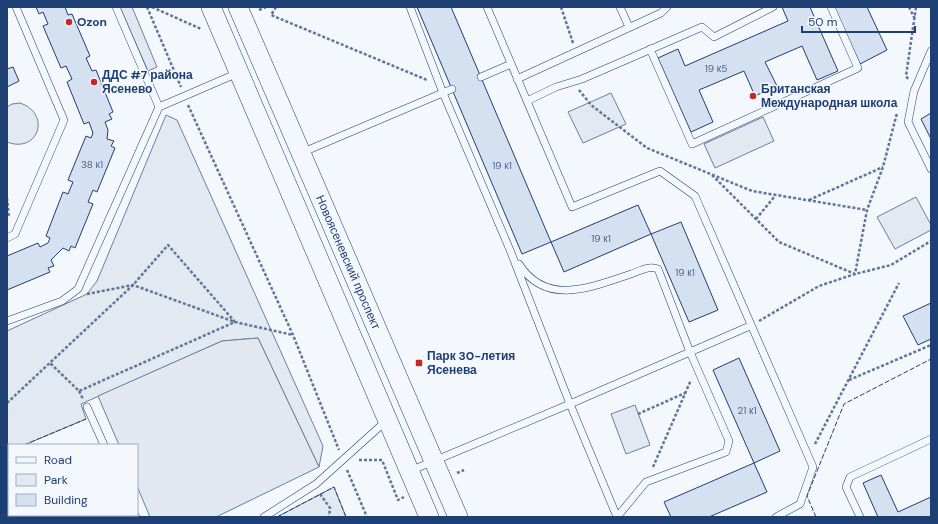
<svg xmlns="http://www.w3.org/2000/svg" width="938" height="524" font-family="'DM Sans',sans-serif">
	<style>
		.green { fill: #e3e9f0; stroke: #687fa3 }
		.parking { fill: #e3e8f0; stroke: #687fa3 }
		.building { fill: #d5e0f0; stroke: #1d3f73 }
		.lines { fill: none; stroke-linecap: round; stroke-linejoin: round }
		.lane-casing { stroke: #1d3f73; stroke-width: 8 }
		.secondary-casing { stroke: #1d3f73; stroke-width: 20 }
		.path { stroke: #5e769c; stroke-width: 2.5; stroke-dasharray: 3 2; stroke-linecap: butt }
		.lane { stroke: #f4f7fb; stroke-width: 7 }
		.secondary { stroke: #f4f7fb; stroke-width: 19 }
		.fence { stroke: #1d3f73; stroke-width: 1; stroke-dasharray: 5 2; stroke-linecap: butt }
		.poi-dot { fill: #c62828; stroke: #f4f7fb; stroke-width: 1.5 }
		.labels { text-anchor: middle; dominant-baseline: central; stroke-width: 3; stroke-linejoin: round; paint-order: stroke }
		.number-label { font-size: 10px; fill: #4b6792 }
		.poi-label { font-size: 12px; font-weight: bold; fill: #1d3f73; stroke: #f4f7fb; text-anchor: start }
		.street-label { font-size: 12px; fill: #1d3f73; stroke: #f4f7fb }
	</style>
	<rect width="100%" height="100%" fill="#f4f7fb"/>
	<!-- green -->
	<path class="green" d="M611,93L626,124L583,143L568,112Z
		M20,103C52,114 38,154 7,142V107L12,104Z
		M166,115L177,120L323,446L319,467L258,338L222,341L81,404L86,419L24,445H9V451L7,452V331L87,294L97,281Z
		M763,117L774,141L715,168L704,144Z
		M916,197L931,225V230L895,249L877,217Z
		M635,405L650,445L626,454L611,414Z
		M334,487L346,517H277Z"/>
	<!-- parking -->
	<path class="parking" d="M120,7H132L157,67L148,71Z
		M258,338L319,467L216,517H150L137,486V445H119L98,396L222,341Z"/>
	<!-- building -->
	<path class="building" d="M36,7H65L68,15L72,14L90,56L86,58L92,71L96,70L113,112L109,114L112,119L105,122L108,130L107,139L114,141L111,146L115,148L97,192L93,190L88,202L93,204L75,248L71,246L69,251L63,248L51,260L54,266L48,268L50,272L7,290V256L38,243L40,247L48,243L50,238L46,236L63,192L68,194L73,182L68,180L86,136L91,138L93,133L89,122L84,124L67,82L72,79L66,66L61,68L43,26L48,24L43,12L39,14Z
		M417,7H451L551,242L522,254Z
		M782,7H810L838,71L817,80L802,46L765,62L777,86L755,96L744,71L699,90L713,122L691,132L658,58L678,49L685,66L788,21Z
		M834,7H867L887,50L860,64Z
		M13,67L19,81L7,87V69Z
		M931,113V139L921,119Z
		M638,205L651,234L564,272L551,242Z
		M681,222L718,310L689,322L651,234Z
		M931,303V339L918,345L903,316Z
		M739,358L780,451L754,463L713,370Z
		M754,463L767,492L709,517H671L664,502Z
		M881,475L898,512L931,497V517H878L863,483Z
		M30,515H59L54,517H31Z"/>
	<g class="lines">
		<defs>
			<path id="lane" d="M410,7L443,93L510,250L570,404L750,326
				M487,7L572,207L660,171L695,196L813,467L800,504L776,517
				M620,7L629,27
				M650,49L692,144L858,68L831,7
				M931,51L914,91L908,122L931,169
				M481,77L511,64
				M517,79L661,13L667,7
				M527,101L556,87L582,79L702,27L714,37L773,7
				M159,107L238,73
				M301,153L452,89
				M7,238L15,234L64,120L16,7
				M519,264C546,307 592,287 631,274C640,271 649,265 658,269L690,352L729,441L726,452L646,482L617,517
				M7,321L62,301L78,289L159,107L116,7
				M87,407L104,445
				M410,471L570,404L617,517
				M7,485L9,489
				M20,515L21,517
				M135,515L136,517
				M95,517L100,515
				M264,517L316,484L386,421
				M860,517L846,487L850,477L931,439"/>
			<g id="secondary">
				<path d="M211,7L429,517"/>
				<path id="s1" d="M238,7L458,517"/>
			</g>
		</defs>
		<!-- lane casing -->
		<use href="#lane" class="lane-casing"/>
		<!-- secondary casing -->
		<use href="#secondary" class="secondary-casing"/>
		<!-- path -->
		<path class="path" d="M147,7L181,87
			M152,7L201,29
			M276,7L271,15L427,80
			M561,7L573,43
			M909,7L915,19
			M259,10L266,7
			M908,79L906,76L916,7
			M579,90L591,105L647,148L752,191L867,210
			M188,105L293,335L339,450
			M712,175L779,242L855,274L867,210L883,167L897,113
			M7,198L9,218
			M809,200L883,167
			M756,219L775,196
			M87,294L133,285L235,322L293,335
			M759,321L819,286L855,274L891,265L931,241
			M849,380L931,345
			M79,391L83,399
			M7,403L133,285L168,245L235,322L79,391L50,363
			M638,414L685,393
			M815,444L899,283
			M359,460H382L398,500L404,497
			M653,467L691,380
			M347,470L367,517
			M457,473L464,470
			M320,494L330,508L329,517"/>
		<!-- lane -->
		<use href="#lane" class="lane"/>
		<!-- secondary -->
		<use href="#secondary" class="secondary"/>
		<!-- fence -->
		<path class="fence" d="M24,445L86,419
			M7,452L9,451
			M7,461L9,467
			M277,517L334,487L346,517
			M816,517L807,496L844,404L931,359"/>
	</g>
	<!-- markers -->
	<g class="poi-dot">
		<circle cx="69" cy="22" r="4"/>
		<circle cx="94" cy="82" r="4"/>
		<circle cx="753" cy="96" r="4"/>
		<rect x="415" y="359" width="8" height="8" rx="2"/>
	</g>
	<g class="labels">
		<!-- number labels -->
		<g class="number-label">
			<text x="716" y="68">19 к5</text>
			<text x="92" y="164">38 к1</text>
			<text x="502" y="165">19 к1</text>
			<text x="601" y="238">19 к1</text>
			<text x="685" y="272">19 к1</text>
			<text x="747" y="410">21 к1</text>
		</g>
		<!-- poi labels -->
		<g class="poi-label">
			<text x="77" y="22">Ozon</text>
			<text x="102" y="75">ДДС #7 района<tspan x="102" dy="14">Ясенево</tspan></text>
			<text x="761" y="89">Британская<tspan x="761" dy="14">Международная школа</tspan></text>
			<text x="427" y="356">Парк 30-летия<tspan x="427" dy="14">Ясенева</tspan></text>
		</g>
		<!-- street labels -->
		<g class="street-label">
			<text stroke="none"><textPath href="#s1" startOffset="278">Новоясеневский проспект</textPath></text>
		</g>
	</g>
	<!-- border -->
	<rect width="938" height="524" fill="none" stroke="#1d3f73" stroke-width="16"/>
	<!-- legend -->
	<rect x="8" y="444" width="130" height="72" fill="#f4f7fb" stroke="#9eadc5"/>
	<rect x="16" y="457" width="20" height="6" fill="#f4f7fb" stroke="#9eadc5"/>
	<text x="44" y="464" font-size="12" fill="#1d3f73">Road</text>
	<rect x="16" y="474" width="20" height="12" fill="#e3e9f0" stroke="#9eadc5"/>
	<text x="44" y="484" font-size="12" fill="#1d3f73">Park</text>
	<rect x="16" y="494" width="20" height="12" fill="#d5e0f0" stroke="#9eadc5"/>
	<text x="44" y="504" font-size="12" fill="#1d3f73">Building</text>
	<!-- scale -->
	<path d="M802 26v6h113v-6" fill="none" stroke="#1d3f73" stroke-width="2"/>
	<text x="808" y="26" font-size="12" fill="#1d3f73" stroke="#f4f7fb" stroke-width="3" paint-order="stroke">50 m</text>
</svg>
